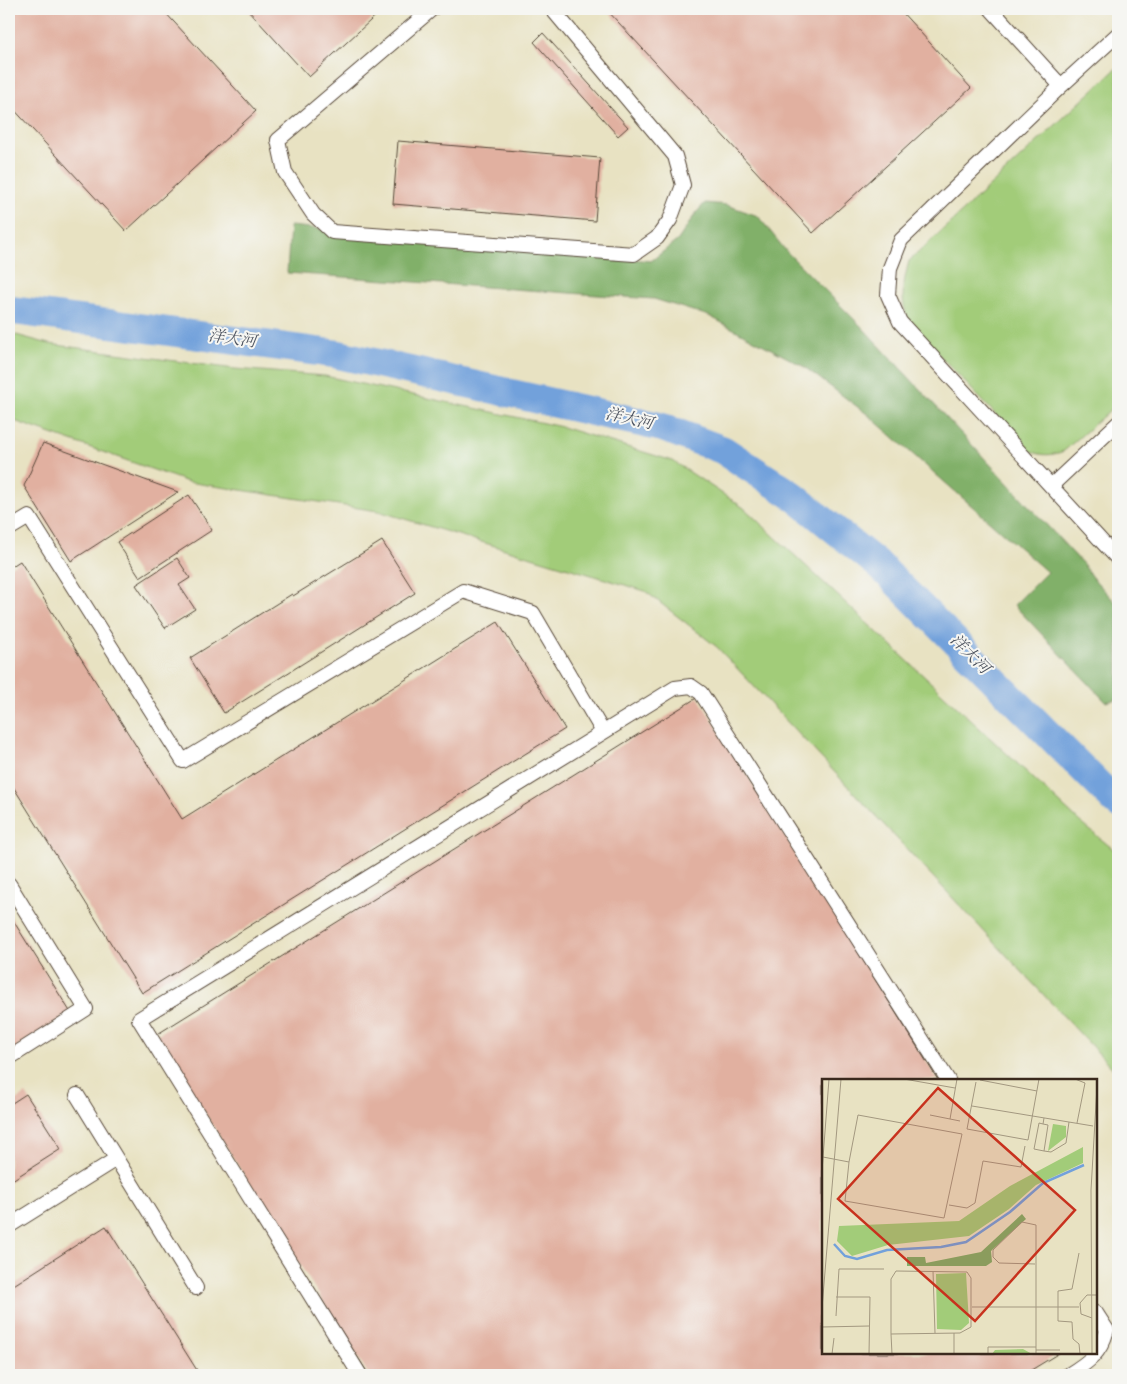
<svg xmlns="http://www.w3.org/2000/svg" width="1127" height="1384" font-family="'Sorts Mill Goudy','Noto Serif SC',serif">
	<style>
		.green { fill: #a2cc79; stroke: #6e7b4c }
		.forest { fill: #81b069; stroke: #5e6d44 }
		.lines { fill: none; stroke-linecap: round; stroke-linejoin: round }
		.canal { stroke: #72a1db; stroke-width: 29 }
		.building { fill: #e1b0a0 }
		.service-casing { stroke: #554637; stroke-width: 16 }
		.service { stroke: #fff; stroke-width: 14 }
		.labels { text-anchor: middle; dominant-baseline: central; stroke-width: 4; stroke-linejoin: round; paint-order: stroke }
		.water-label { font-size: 16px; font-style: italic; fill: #4e5460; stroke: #f6f6f2 }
		.inset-river { fill: none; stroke: #72a1db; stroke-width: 2.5 }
		.inset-road { fill: none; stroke: #a39880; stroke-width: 1 }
		.view { fill: #c8321e; fill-opacity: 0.15; stroke: #c8321e; stroke-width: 2.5 }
		.inset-edge { fill: none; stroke: #3b2a1e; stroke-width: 2.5 }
	</style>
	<rect width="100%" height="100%" fill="#f6f6f2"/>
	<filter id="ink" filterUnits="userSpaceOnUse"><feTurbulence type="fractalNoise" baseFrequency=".02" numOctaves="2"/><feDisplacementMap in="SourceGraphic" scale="10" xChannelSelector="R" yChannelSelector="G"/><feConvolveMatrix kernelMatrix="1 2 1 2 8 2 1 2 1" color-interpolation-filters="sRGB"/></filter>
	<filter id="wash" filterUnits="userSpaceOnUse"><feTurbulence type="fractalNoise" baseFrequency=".0096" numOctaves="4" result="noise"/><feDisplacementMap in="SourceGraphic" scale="20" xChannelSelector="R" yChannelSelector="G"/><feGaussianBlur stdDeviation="1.12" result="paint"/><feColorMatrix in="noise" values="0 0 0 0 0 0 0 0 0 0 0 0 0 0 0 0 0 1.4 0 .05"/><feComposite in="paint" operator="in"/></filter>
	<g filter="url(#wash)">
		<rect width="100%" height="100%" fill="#e8e2c2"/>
		<!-- green -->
		<path class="green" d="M1118,67V403L1064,451C1051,456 1043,456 1030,451L913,327C898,306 903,284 909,261Z
			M9,333L49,344L235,369L325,376L562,427L673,461L744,508L1080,822L1118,853V1074L717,647L645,591L378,511L188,482L9,419Z"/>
		<!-- forest -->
		<path class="forest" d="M705,203L727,205L758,216L786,251L860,325L1084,565L1091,576L1118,605V699L1106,702L1014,605L1047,572L867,414L803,366L709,316L654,299L287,273L290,226L651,261L678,240L696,213Z"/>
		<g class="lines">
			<!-- canal -->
			<path class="canal" d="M9,310L336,354L661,427L723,450L792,495L881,567L1118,804"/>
		</g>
		<g id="blocks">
			<!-- building -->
			<path class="building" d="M9,9H162L256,111L126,231L9,104Z
				M247,9H383L309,77Z
				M606,9H899L971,88L813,233Z
				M543,33L628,127L618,136L534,42Z
				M398,141L600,158L595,221L393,204Z
				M43,443L178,492L71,561L24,486Z
				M189,495L212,530L140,577L117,542Z
				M382,541L415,593L224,713L190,658L292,594L293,596Z
				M177,558L190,578L179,585L195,609L165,628L136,585Z
				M20,561L182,819L498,622L565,729L142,993L9,780V568Z
				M698,697L938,1080H823V1353H1059L1023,1375H369L156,1035Z
				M9,914L71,1013L9,1052Z
				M26,1094L61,1149L9,1182V1105Z
				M106,1226L200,1375H9V1288Z"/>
		</g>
	</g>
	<g filter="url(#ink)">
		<use href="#blocks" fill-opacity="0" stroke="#554637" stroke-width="1"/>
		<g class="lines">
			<defs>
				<path id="service" d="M432,9L278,140L285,172L313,214L332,232L634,254L657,238L670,220L683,185L675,156L552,9
					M991,9L1061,86
					M1118,34L1061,86L901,240L890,268L888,295L900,322L1118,559
					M1051,486L1118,423
					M9,529L29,517L183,761L463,591L533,613L603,732
					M9,884L86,1009L9,1058
					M77,1095L196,1288
					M9,1226L116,1159
					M360,1375L139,1019L675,688L691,686L701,693L948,1080
					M1068,1375C1089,1362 1100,1354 1107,1330L1096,1313"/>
			</defs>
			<!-- service casing -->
			<use href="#service" class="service-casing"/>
			<!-- service -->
			<use href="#service" class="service"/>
		</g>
	</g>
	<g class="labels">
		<!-- water labels -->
		<g class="water-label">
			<text transform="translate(232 340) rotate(8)">洋大河</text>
			<text transform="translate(629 420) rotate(13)">洋大河</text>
			<text transform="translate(969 655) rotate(45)">洋大河</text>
		</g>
	</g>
	<!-- overview -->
	<g transform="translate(822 1079)">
		<rect width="275" height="275" fill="#e8e2c2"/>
		<path d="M231,45L244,47V58L226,72ZM261,68V84L214,106L187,130L147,157L66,166L30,177L15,162L17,147L137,142L188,107ZM144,194L147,244L139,251L115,250L114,195ZM201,270L210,275H170L173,271Z" fill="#a2cc79"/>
		<path d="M200,135L204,140L169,172L170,183L164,187H85V178H103L104,184L159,173Z" fill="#81b069"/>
		<path class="inset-river" d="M12,165L23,177L35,180L65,171L119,168L144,163L188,133L221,104L262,86"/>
		<path class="inset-road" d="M82,0L133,9M253,0L263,4L255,44M158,1L215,12M154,3L145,50L206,61L217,0M150,27L271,47M108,36L138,42M128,40L135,0M221,45L226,46L222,72L212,70L217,44L221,45L222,39M222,72L229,73L244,64L247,43M1,78L27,83L36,36L140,55L122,139L23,122L27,83M0,92L7,0M127,126L145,129L153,124L161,82L199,88L203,67M257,174L250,210L236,212V242L250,243L251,260L257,265L258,275M213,185L177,184L171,178V171L200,143L214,146V275M74,192L145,193L149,199V248L138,254L69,255V200ZM111,192L113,254M14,218H48L47,275M150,228H257M0,229L19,0M14,237L17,190H62M270,239L259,235L258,224L265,216H275M0,248L47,247M132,254V275M69,255L70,275M214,271H238M10,275L12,259M166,275V268H214M270,275L269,111L275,7"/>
		<path class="view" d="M116,9L253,131L153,242L16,120Z"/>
		<rect width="275" height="275" class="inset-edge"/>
	</g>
	<!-- margin -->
	<rect width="1127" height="1384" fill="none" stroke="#f6f6f2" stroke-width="30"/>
</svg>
